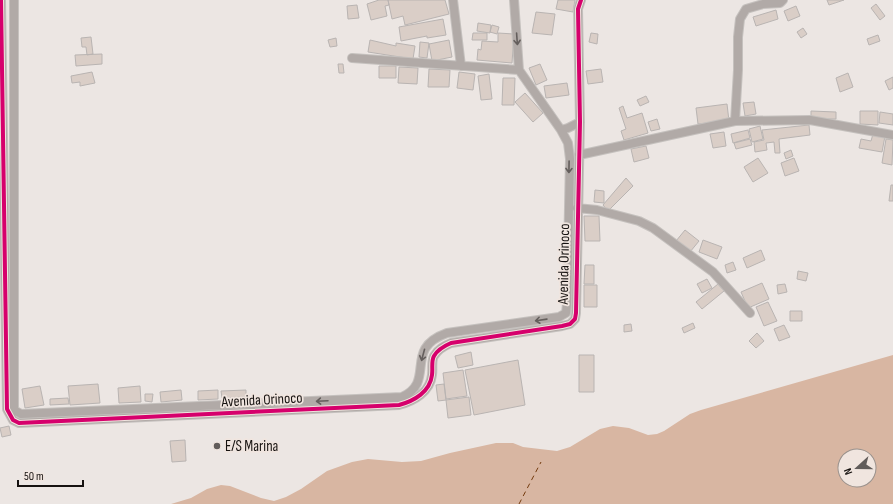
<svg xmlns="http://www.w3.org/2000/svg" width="893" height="504" font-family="'Sofia Sans Condensed',sans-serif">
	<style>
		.water { fill: #d8b6a2; fill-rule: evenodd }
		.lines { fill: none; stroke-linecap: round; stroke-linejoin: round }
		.ferry { stroke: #743b0e; stroke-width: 1; stroke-dasharray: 5 4; stroke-linecap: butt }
		.building { fill: #dacec7; stroke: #b9b4b2 }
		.minor-casing { stroke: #c5c1be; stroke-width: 10 }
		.minor { stroke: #b1aaa7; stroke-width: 8 }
		.cycleway-casing { stroke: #f0e5df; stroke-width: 6 }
		.cycleway { stroke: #d6006c; stroke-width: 4 }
		.oneway { stroke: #645e5c }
		.poi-dot { fill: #615c5a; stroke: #f0e5df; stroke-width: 1.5 }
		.labels { text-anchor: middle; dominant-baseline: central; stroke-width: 3.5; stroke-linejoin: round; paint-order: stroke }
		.street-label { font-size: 15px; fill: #161210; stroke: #f0e5df }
		.poi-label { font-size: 15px; fill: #161210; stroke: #f0e5df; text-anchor: start }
	</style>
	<rect width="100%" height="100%" fill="#ece6e3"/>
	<!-- water -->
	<path class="water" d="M893,355V504H171L191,498L207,489L221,485L230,486L261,498L274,501L286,497L301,489L327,471L352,462L368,459L402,462L421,461L450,453L496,443H513L523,447L557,451L570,447L600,429L613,426L629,428L648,435L657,434L664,431L690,414L701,410ZM845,456H869V480H845Z"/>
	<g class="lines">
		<!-- ferry -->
		<path class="ferry" d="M519,504L541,462"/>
	</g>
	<!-- building -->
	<path class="building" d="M379,0H388L389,5L385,6L387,16L371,20L367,4Z
		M388,0H445L449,14L405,25L403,16L392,19Z
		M558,0H575L573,12L556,9Z
		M827,0H844L829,5Z
		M876,4L885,16L880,20L871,8Z
		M357,5L359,18L348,19L347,6Z
		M796,6L800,16L788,21L784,11Z
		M776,10L778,19L756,26L753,17Z
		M536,12L555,14L552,35L532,33Z
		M443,19L446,35L427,38V36L401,41L399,27Z
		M478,23L491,25L490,33L477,31Z
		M492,25L499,27L497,34L490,32Z
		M803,28L807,34L801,38L797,32Z
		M473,33H487V40H472Z
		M498,33L514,34L512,63L477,60L478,49L481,50L482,41L498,42Z
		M591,33L598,34L597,44L589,42Z
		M878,35L880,41L869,45L867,39Z
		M91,37L93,54L87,55L86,47H82L81,38Z
		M336,38L337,46L330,47L328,40Z
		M370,40L396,46V43L415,46L413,59L368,52Z
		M449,40L452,57L432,61L429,44Z
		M420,42L429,43L427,58L419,57Z
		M102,54V64L76,66L75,55Z
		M338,64H343L344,73H339Z
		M540,64L547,80L536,85L529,68Z
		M379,66H396V78H379Z
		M399,67L418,68L417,84L398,83Z
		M429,69L450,70L449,87H428Z
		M601,69L603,82L588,84L586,71Z
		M92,72L95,83L80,86V82L72,83L71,76Z
		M459,72L475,74L473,90L457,88Z
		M848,73L853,87L840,92L836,78Z
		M489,74L492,99L481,100L478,76Z
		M893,77V88L889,90L885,81Z
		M503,78H515L514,105H502Z
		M567,83L569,95L546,98L544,86Z
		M525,93L543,113L533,122L515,102Z
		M646,96L649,102L640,106L637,100Z
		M754,102L756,114L745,116L743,103Z
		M727,104L729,121L698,124L696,108Z
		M623,106L627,118L642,113L648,133L624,140L621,131L626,129L619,108Z
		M811,111L836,112V119H811Z
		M860,111H878V125L860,124Z
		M880,112L893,114V125L879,123Z
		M657,119L660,129L651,131L648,122Z
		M809,125L810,135L779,139L780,153H775L774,142L766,143L767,150L755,152L754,142L764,140L762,130Z
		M760,126L763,139L752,142L749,129Z
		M748,130L750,138L733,143L731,134Z
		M724,132L726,146L713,148L710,134Z
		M873,134L885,136L882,152L859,148L861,139L871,141Z
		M750,139L752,145L736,149L734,143Z
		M886,139L893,140L892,165L882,163Z
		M646,146L649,158L634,162L631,149Z
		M791,150L793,156L786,159L784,153Z
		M758,158L768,173L753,182L744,167Z
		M794,158L799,171L785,176L781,163Z
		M626,178L633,186L608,211L603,205Z
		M891,185H893V201H889Z
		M595,190L604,191V203L594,202Z
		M584,216H599L600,241H585Z
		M685,230L699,241L690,252L676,241Z
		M703,240L722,247L717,259L699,252Z
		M761,250L765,260L747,268L743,258Z
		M733,262L736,270L727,273L725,265Z
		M585,265H594V284H584Z
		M798,271L808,273L806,281L797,279Z
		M707,279L712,288L702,293L697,284Z
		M762,283L769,299L748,308L741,292Z
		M718,284L724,291L702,309L696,302Z
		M785,284L787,292L778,294L777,285Z
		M584,285H597V307H584Z
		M768,302L777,321L764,326L756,307Z
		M790,311H802V321H790Z
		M693,323L695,328L684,333L682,328Z
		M631,324L632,331L624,332V325Z
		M784,325L790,337L779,341L774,329Z
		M757,333L764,341L756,348L749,341Z
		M471,352L473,365L458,368L455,356Z
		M579,355H594V392H579Z
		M518,360L525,405L474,415L465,370Z
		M463,370L467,396L446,399L443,373Z
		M98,384L100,403L70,405L68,386Z
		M444,384L446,400L438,401L436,385Z
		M40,386L44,405L25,408L22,389Z
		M140,386L141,402L119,403L118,388Z
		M181,390L182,400L161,402L160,392Z
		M218,390V399L198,400V391Z
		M246,390V397L222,398L221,391Z
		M145,394H153L152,402L145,401Z
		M469,397L471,415L448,418L446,400Z
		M68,398L69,404L50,405V399Z
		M9,426L11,435L2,437L0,428Z
		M185,440L186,461L172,462L170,441Z"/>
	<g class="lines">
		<defs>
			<path id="minor" d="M1,0L7,409L13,420L19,423L399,405C414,401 430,392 432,375C433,369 431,361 434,356C438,349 444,346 451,343L562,326L570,324L575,319L576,313L580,122L578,9L581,0
				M14,0V410L21,414L402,397C437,381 402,349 447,333L559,317L566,313L567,304L570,159L568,143L561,130
				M453,0L461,66
				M514,0L519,70L561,130L568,128L580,122
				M352,58L519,70
				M735,121L738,70V37L740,19L746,9L763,4L780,3L783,0
				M579,155L735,121L810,120L893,135
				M577,208L597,210L639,221L653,228L713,272L750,313"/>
		</defs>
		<!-- minor casing -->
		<use href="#minor" class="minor-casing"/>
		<!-- minor -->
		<use href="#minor" class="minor"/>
		<defs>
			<path id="cycleway" d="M1,0L7,409L13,420L19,423L399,405C414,401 430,392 432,375C433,369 431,361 434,356C438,349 444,346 451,343L562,326L570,324L575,319L576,313L580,122L578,9L581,0"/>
		</defs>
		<!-- cycleway casing -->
		<use href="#cycleway" class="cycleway-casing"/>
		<!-- cycleway -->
		<use href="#cycleway" class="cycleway"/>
	</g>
	<!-- one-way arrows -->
	<defs><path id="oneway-shaft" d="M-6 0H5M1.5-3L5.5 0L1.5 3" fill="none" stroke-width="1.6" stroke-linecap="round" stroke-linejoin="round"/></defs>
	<g class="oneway">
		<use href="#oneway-shaft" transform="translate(517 39) rotate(86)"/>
		<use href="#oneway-shaft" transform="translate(569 167) rotate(91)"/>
		<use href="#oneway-shaft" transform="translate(541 320) rotate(172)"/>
		<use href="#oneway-shaft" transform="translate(423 355) rotate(105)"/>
		<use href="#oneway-shaft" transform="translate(322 401) rotate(177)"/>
	</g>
	<!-- markers -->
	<circle class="poi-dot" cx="217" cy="446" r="4"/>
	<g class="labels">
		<!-- street labels -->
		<g class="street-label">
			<text transform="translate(564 264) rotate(-89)">Avenida Orinoco</text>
			<text transform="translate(262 400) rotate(-3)">Avenida Orinoco</text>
		</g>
		<!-- poi labels -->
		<g class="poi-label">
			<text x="225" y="446">E/S Marina</text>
		</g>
	</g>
	<!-- north arrow -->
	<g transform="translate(857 468) rotate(249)"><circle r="19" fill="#f0e5df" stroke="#99918c"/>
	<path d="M0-3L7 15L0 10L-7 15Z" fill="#615c5a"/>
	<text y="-6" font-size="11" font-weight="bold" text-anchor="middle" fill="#161210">N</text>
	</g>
	<!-- scale -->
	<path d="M18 480v6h65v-6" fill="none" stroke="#161210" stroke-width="2"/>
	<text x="24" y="480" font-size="12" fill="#161210" stroke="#f0e5df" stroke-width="3" paint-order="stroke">50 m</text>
</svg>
